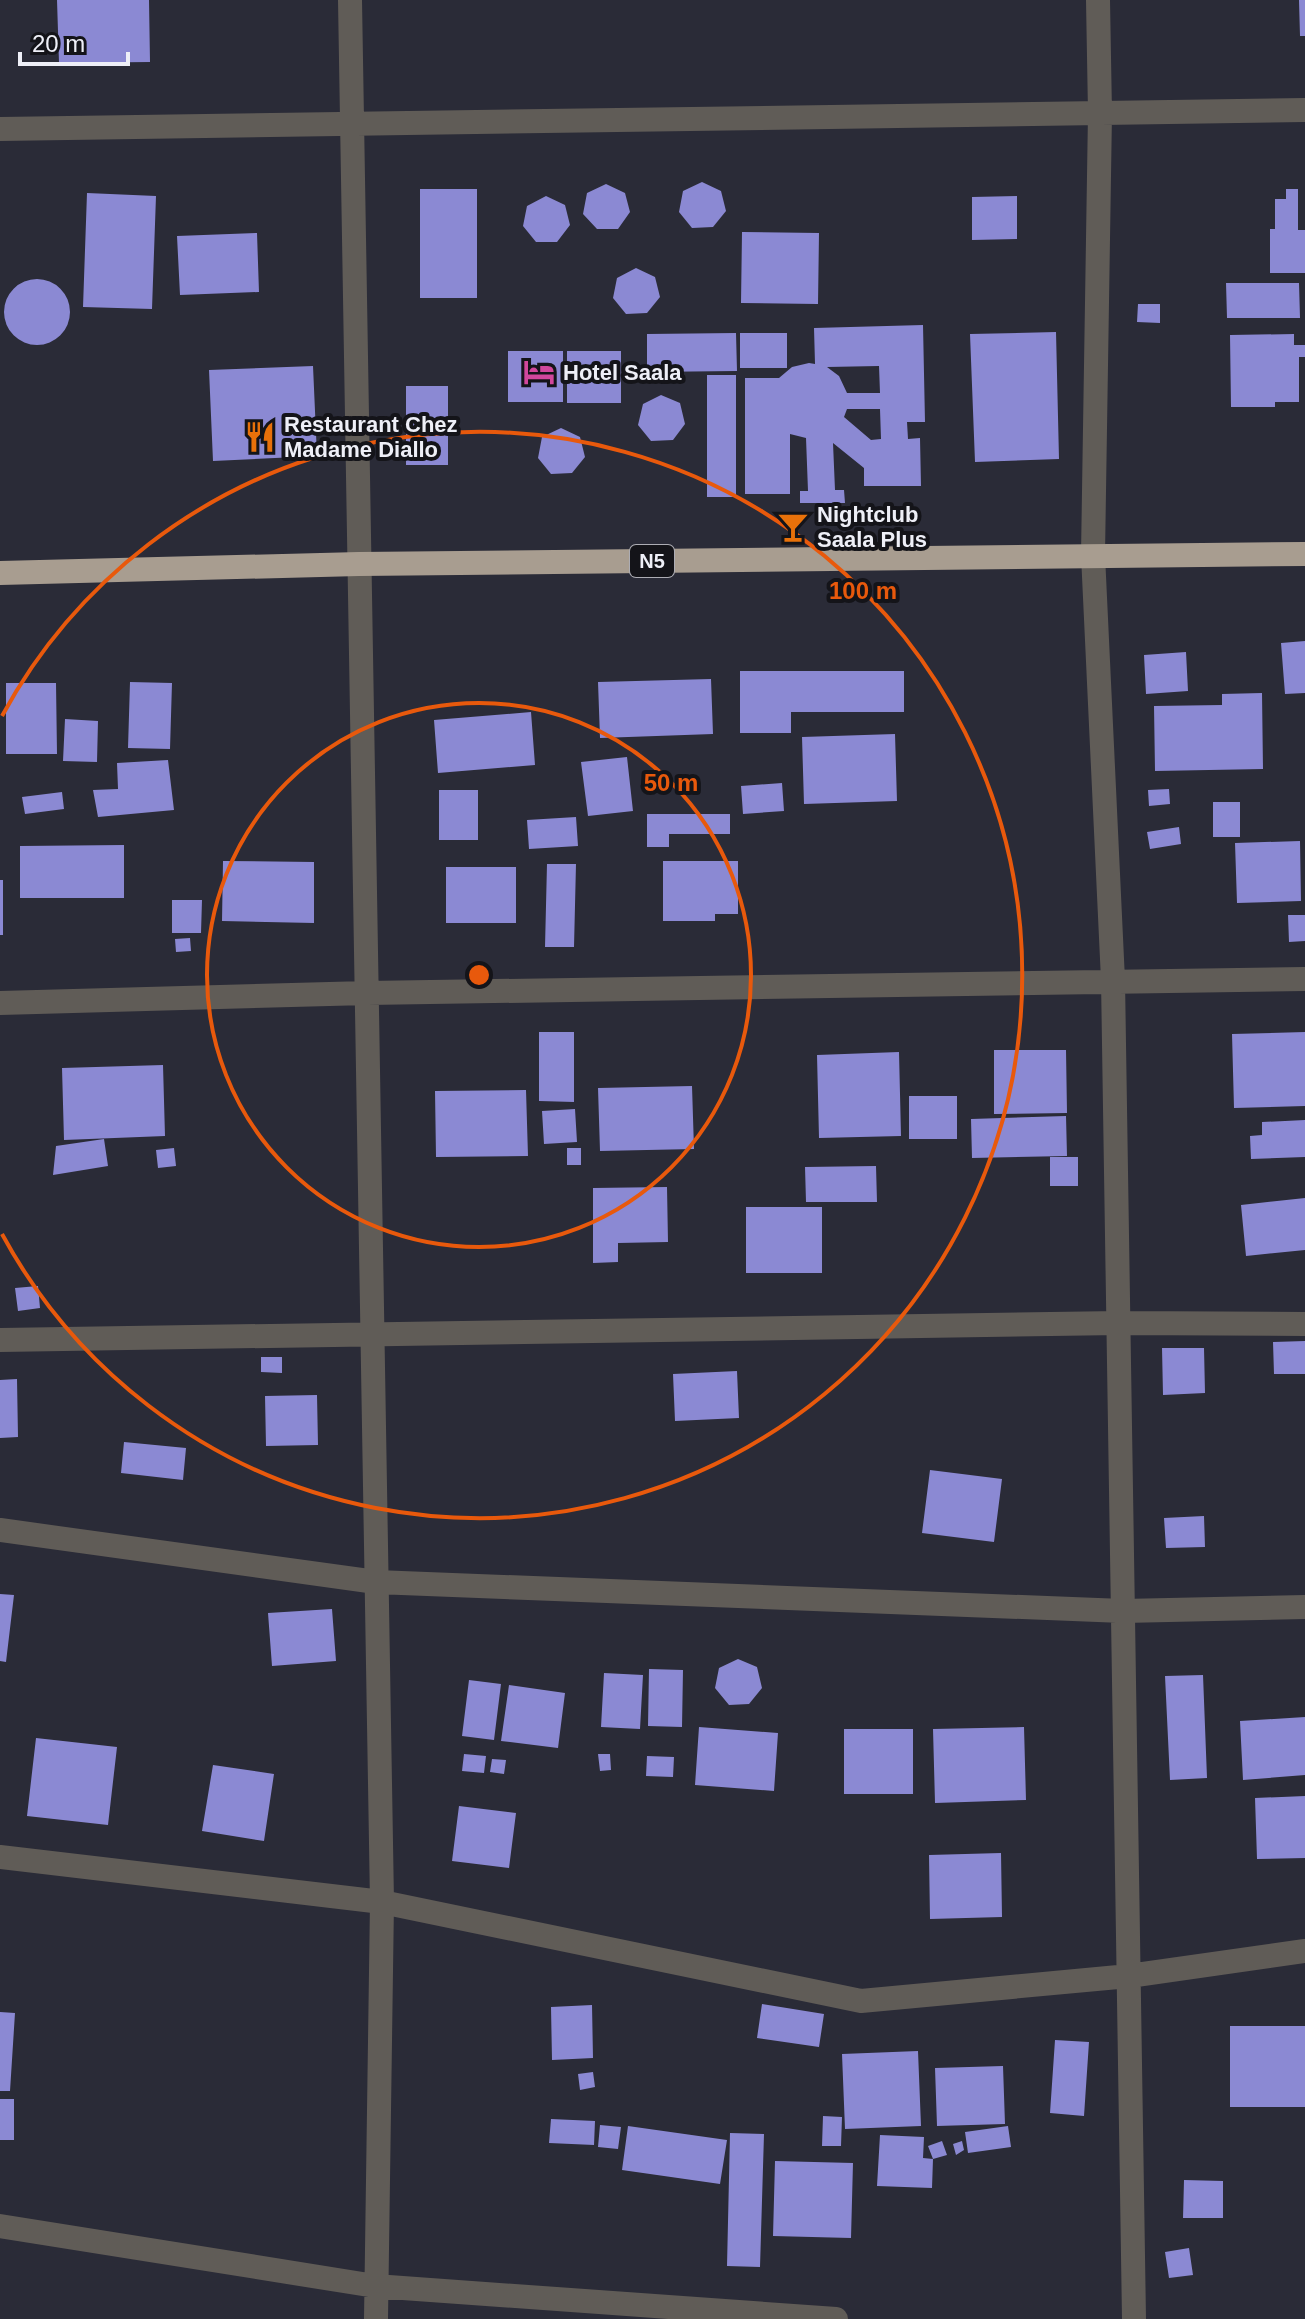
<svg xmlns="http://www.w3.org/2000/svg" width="1305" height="2319" font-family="Arial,sans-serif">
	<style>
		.building { fill: #8b89d3; fill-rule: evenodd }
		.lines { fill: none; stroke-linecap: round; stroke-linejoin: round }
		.street { stroke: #605c57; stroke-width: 24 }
		.highway { stroke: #a89d90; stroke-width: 24 }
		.ring { fill: none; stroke: #e8590c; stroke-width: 4 }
		.labels { text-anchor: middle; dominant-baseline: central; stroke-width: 8; stroke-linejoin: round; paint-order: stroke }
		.shield { fill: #141419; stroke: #adadb4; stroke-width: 2 }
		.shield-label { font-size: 20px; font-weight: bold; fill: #eeeff7 }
		.poi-label { font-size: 22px; font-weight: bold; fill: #eeeff7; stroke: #141419; text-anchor: start }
		.centre { fill: #e8590c; stroke: #141419; stroke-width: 4 }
		.ring-label { font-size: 24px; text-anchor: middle; font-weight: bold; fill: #e8590c; stroke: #141419; stroke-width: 8; stroke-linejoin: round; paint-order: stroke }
	</style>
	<rect width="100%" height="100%" fill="#2a2b37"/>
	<!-- building -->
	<path class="building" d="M57,0H149L150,62L59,63Z
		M1299,0H1305V36H1300Z
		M702,182L721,191L726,211L713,227L692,228L679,212L683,191Z
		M606,184L625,193L630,212L618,229H597L583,214L587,193Z
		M420,189H477V298H420Z
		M1286,189H1298V230H1305V273H1270V229H1275V199H1286Z
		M87,193L156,196L152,309L83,307Z
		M546,196L565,205L570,225L557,242H536L523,226L527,206Z
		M1017,196V239L972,240V197Z
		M742,232L819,233L818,304L741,303Z
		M257,233L259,292L180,295L177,236Z
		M636,268L655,277L660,297L647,313L626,314L613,298L617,278Z
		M4 312a33 33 0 1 1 66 0a33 33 0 1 1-66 0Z
		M1226,283H1299L1300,318H1227Z
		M1138,304H1160V323L1137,322Z
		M923,325L925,422H907L908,439L920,438L921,486H864V468L833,443L835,490H844L845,503H800V491H808L806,438L790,434V494H745V378H779L792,367L809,363L815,364L814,328ZM879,366L880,393H847L839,376L827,367ZM847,409H880L881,439L871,440L844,417Z
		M1056,332L1059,459L975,462L970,334Z
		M736,333L737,371L647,372V334Z
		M740,333H787V368H740Z
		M1294,334V345H1305V357H1299V402H1275V407H1231L1230,335Z
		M508,351H563V402H508Z
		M567,351H621V403H567Z
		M313,366L317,456L213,461L209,370Z
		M707,375H736V497H707Z
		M406,386H448V465H406Z
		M661,395L680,403L685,424L673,440L651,441L638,425L643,404Z
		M561,428L580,437L585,457L572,473L551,474L538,458L542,437Z
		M1305,641V693L1285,694L1281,643Z
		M1186,652L1188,691L1146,694L1144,655Z
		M740,671H904V712H791V733H740Z
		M711,679L713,734L600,738L598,682Z
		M130,682L172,683L170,749L128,748Z
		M6,683H56L57,754H6Z
		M1262,693L1263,769L1155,771L1154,706L1222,705V694Z
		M531,712L535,765L438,773L434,720Z
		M65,719L98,721L97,762L63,761Z
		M895,734L897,801L804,804L802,737Z
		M627,757L633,811L588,816L581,762Z
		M168,760L174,810L98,817L93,790L118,789L117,763Z
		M782,783L784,811L743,814L741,786Z
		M1169,789L1170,804L1149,806L1148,790Z
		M439,790H478V840H439Z
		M62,792L64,809L25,814L22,797Z
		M1213,802H1240V837H1213Z
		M647,814H730V834H669V847H647Z
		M576,817L578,846L529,849L527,820Z
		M1179,827L1181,844L1150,849L1147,832Z
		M1300,841L1301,901L1237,903L1235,843Z
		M124,845V898H20V846Z
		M223,861L314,862V923L222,921Z
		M663,861H738V914H715V921H663Z
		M547,864H576L574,947H545Z
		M446,867H516V923H446Z
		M0,880H3V935H0Z
		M172,900H202L201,933H172Z
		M1288,915H1305V941L1289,942Z
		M190,938L191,951L176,952L175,939Z
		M539,1032H574V1102L539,1101Z
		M1305,1032V1106L1234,1108L1232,1034Z
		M994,1050H1066L1067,1113L994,1114Z
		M899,1052L901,1136L819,1138L817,1055Z
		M163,1065L165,1136L64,1140L62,1068Z
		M692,1086L694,1149L600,1151L598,1088Z
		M526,1090L528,1156L436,1157L435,1091Z
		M909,1096H957V1139H909Z
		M575,1109L577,1142L544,1144L542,1111Z
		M1066,1116L1067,1156L972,1158L971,1119Z
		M1305,1120V1157L1251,1159L1250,1136L1262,1135V1122Z
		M104,1139L108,1166L53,1175L56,1146Z
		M174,1148L176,1166L158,1168L156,1150Z
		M567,1148H581V1165H567Z
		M1050,1157H1078V1186H1050Z
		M876,1166L877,1202H806L805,1167Z
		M667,1187L668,1242L618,1243V1262L593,1263V1188Z
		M1305,1198V1250L1246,1256L1241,1205Z
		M746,1207H822V1273H746Z
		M38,1286L40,1308L18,1311L15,1288Z
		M1305,1341V1374H1274L1273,1342Z
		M1162,1348H1204L1205,1393L1163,1395Z
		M261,1357H282V1373L261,1372Z
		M737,1371L739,1418L675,1421L673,1374Z
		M17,1379L18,1437L0,1438V1380Z
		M317,1395L318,1445L266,1446L265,1396Z
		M124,1442L186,1448L183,1480L121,1473Z
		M930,1470L1002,1479L994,1542L922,1533Z
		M1204,1516L1205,1547L1166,1548L1164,1518Z
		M0,1594L14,1595L6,1662L0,1661Z
		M332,1609L336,1661L272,1666L268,1613Z
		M738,1659L757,1667L762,1688L749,1704L729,1705L715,1688L719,1668Z
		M649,1669L683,1670L682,1727L648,1726Z
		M604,1673L643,1675L640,1729L601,1727Z
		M1203,1675L1207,1778L1170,1780L1165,1676Z
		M469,1680L501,1684L494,1740L462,1736Z
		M509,1685L565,1693L558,1748L501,1741Z
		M1305,1717V1775L1243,1780L1240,1721Z
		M699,1727L778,1733L774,1791L695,1785Z
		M1024,1727L1026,1800L935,1803L933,1729Z
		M844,1729H913V1794H844Z
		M36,1738L117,1747L108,1825L27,1816Z
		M464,1754L486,1756L484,1773L462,1771Z
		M598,1754H610L611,1770L600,1771Z
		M647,1756L674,1757L673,1777L646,1776Z
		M492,1759L506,1760L504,1774L490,1772Z
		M213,1765L274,1774L264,1841L202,1831Z
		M1305,1796V1858L1257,1859L1255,1798Z
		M459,1806L516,1813L509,1868L452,1861Z
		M1001,1853L1002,1917L930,1919L929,1855Z
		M762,2004L824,2014L819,2047L757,2038Z
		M592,2005L593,2058L552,2060L551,2007Z
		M0,2012L15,2013L10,2091H0Z
		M1230,2026H1305V2107H1230Z
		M1055,2040L1089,2042L1084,2116L1050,2113Z
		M918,2051L921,2126L845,2129L842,2054Z
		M1003,2066L1005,2124L937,2126L935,2068Z
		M593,2072L595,2087L580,2090L578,2074Z
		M0,2099H14V2140H0Z
		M823,2116L842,2117L841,2146H822Z
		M551,2119L595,2121L594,2145L549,2143Z
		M600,2125L621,2127L618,2149L598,2147Z
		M628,2126L727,2140L720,2184L622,2170Z
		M1008,2126L1011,2147L968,2153L965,2132Z
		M730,2133L764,2134L760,2267L727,2266Z
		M880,2135L924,2137L923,2158L933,2159L932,2188L877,2186Z
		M942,2141L947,2155L933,2159L928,2146Z
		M962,2141L964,2150L956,2155L953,2144Z
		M775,2161L853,2163L851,2238L773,2236Z
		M1184,2180L1223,2181V2218H1183Z
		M1189,2248L1193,2275L1169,2278L1165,2252Z"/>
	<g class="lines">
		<!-- street -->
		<path class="street" d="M350,0L382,1902L376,2319
			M1098,0L1100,113L1093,555L1113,980L1134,2319
			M0,129L1305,110
			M0,1003L367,993L1305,979
			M0,1340L1119,1323L1305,1324
			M0,1530L376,1582L1123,1611L1305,1607
			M0,1857L382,1902L861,2001L1129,1976L1305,1951
			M0,2226L375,2286L836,2319"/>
		<!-- highway -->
		<path class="highway" d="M0,573L359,564L1305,554"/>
	</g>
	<!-- distance rings -->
	<g class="ring">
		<circle cx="479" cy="975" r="272"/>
		<path d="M2 716A543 543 0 1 1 2 1234"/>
	</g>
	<!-- icons -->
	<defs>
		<symbol id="hotel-bare" viewBox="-9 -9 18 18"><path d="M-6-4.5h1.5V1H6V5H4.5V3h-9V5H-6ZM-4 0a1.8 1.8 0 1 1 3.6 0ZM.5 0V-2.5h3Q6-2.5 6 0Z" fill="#d1479c" stroke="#141419" stroke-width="2.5" paint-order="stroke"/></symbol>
		<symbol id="restaurant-bare" viewBox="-9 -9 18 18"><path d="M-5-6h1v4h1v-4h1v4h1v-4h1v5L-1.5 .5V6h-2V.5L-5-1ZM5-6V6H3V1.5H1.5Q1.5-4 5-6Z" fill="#e8710a" stroke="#141419" stroke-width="2.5" paint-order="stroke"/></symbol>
		<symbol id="bar-bare" viewBox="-9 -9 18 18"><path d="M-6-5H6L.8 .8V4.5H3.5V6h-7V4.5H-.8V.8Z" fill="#e8710a" stroke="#141419" stroke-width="2.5" paint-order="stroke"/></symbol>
	</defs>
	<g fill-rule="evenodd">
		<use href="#hotel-bare" x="517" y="350" width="44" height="44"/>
		<use href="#restaurant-bare" x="238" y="415" width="44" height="44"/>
		<use href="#bar-bare" x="771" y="505" width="44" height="44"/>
	</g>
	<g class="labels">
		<!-- shield labels -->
		<rect class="shield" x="630" y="545" width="44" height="32" rx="6"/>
		<g class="shield-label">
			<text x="652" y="561">N5</text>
		</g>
		<!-- poi labels -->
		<g class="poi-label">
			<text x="563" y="372">Hotel Saala</text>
			<text x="284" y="424">Restaurant Chez<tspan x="284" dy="25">Madame Diallo</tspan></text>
			<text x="817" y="514">Nightclub<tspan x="817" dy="25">Saala Plus</tspan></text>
		</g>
	</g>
	<circle cx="479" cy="975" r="12" class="centre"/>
	<g class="ring-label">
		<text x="863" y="599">100 m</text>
		<text x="671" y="791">50 m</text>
	</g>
	<!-- scale -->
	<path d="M20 52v12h108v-12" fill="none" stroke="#eeeff7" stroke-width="4"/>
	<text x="32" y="52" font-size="24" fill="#eeeff7" stroke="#141419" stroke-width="6" paint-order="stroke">20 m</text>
</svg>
